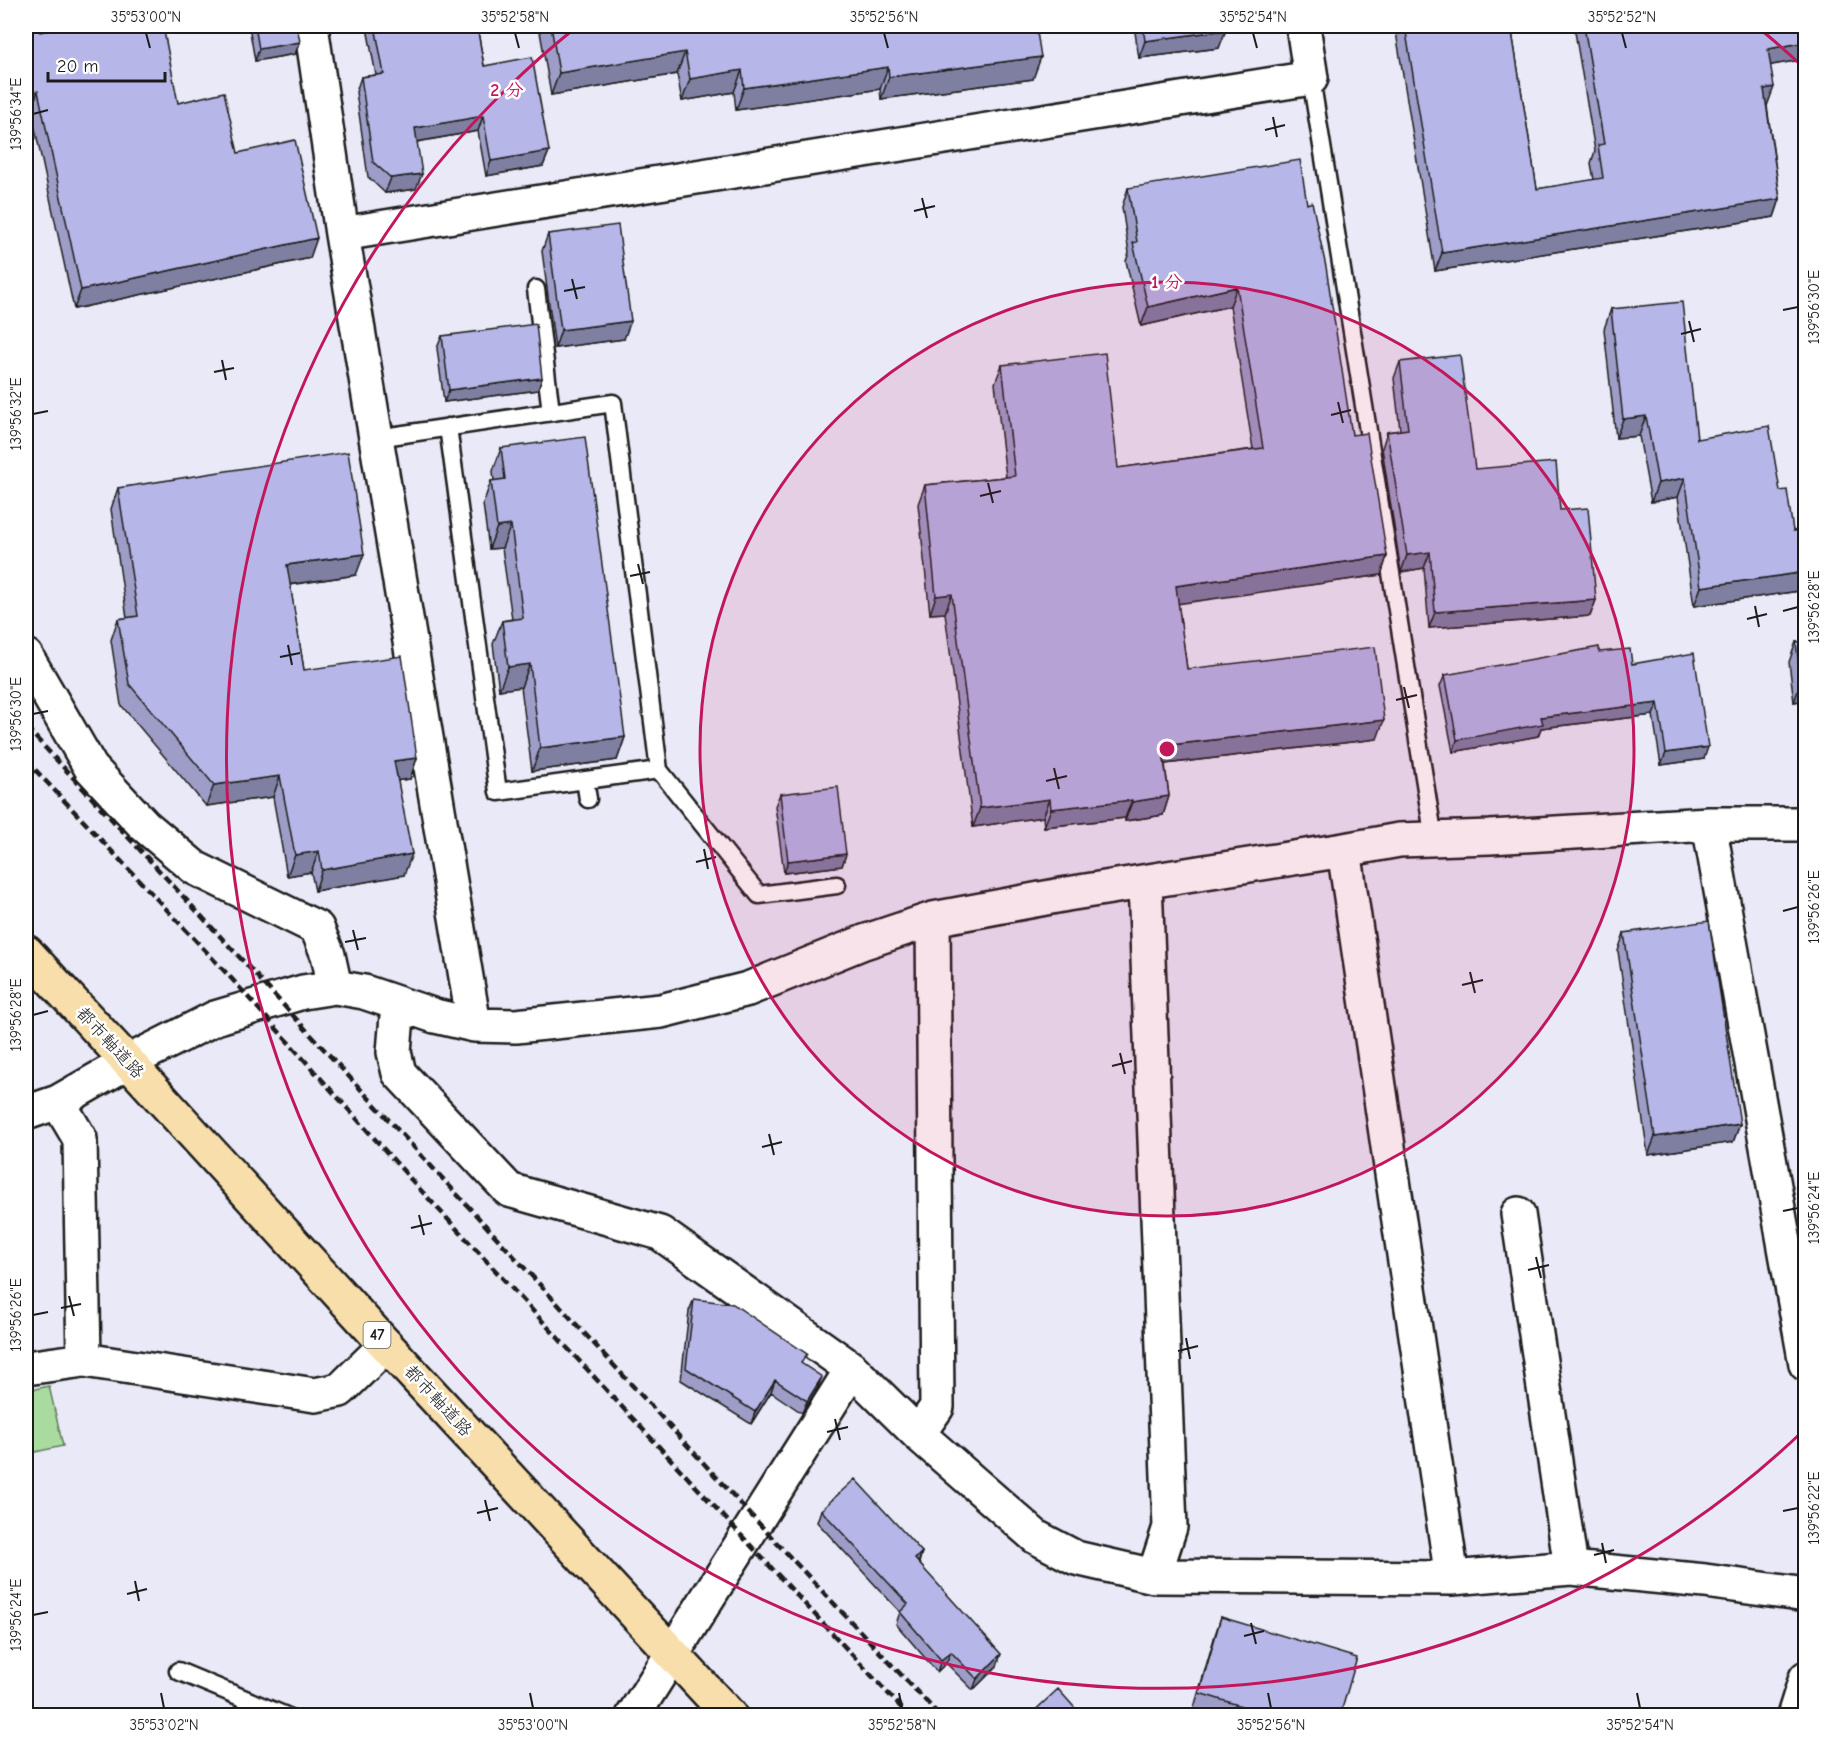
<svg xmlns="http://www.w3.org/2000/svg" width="1831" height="1741" font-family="'Comic Neue','Klee One',sans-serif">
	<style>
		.green { fill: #a8db9d; stroke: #627c5c; stroke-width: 1.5 }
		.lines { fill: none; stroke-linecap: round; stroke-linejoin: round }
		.lane-casing { stroke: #1c1c1c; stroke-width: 21 }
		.street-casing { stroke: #1c1c1c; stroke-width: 38 }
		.primary-casing { stroke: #1c1c1c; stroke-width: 38 }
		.lane { stroke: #fff; stroke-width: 16 }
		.street { stroke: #fff; stroke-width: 33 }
		.primary { stroke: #f8deab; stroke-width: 33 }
		.rail { stroke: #1c1c1c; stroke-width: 4.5; stroke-dasharray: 9 4.5; stroke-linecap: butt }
		.wall { fill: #9d9dc8; stroke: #1c1c1c; stroke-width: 1.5 }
		.shaded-wall { fill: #7f7fa2; stroke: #1c1c1c; stroke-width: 1.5 }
		.building { fill: #b6b6e8; stroke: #1c1c1c; stroke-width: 1.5 }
		.ticks { fill: none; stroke: #1c1c1c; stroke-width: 2 }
		.ring { fill: none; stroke: #c2185b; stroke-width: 3 }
		.labels { text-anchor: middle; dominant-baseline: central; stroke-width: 5; stroke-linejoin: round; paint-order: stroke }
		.shield { fill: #fff; stroke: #606060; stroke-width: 1.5 }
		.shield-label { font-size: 16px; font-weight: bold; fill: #1c1c1c }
		.street-label { font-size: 18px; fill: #1c1c1c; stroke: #fff }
		.centre { fill: #c2185b; stroke: #fff; stroke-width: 3 }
		.ring-label { font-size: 18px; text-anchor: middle; font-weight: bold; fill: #c2185b; stroke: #fff; stroke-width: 5; stroke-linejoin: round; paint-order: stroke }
		.neatline { fill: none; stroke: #1c1c1c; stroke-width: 2 }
		.ticks-label { font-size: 15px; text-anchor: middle; fill: #1c1c1c }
	</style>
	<rect width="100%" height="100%" fill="#e9e9f8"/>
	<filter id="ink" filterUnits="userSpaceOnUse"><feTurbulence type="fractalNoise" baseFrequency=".0167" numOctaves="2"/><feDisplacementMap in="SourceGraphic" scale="12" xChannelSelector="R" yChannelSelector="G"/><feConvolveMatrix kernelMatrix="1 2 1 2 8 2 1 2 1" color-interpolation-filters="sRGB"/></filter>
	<g filter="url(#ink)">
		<!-- green -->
		<path class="green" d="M49,1386L63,1446L26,1454V1391Z"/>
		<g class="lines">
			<defs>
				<path id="lane" d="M1311,78L1434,839
					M536,289L551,412
					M448,427L498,792L659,770
					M377,438L613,403L659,770L759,895L837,885
					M585,780L588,799
					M178,1671L286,1716"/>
				<path id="street" d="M311,26L342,234L474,1025
					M342,234L1311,78L1303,26
					M26,656L91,768L144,825L195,868L317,928L328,955L335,987
					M1709,824L1806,1364
					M1344,850L1452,1578
					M1145,882L1170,1527L1154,1576
					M398,1004L394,1052L399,1073L509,1190L660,1233L852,1369L918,1434L1036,1537L1076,1558L1154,1576L1452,1578L1571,1568L1705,1581L1806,1595
					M58,1102L80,1139L84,1360
					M26,1113L58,1102L128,1062L215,1018L303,992L335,987L364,992L435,1016L474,1025L516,1026L661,1011L748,989L864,942L933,919L1067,894L1344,850L1399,840L1490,837L1709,824H1806
					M1518,1214L1571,1568
					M26,1368L84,1360L315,1395L340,1390L386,1345
					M918,1434L937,1407L933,919
					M633,1716L852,1369
					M1794,1716L1806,1678"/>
				<path id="primary" d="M26,952L128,1062L386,1345L730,1716"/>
			</defs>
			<!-- lane casing -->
			<use href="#lane" class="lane-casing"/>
			<!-- street casing -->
			<use href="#street" class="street-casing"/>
			<!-- primary casing -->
			<use href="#primary" class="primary-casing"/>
			<!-- lane -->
			<use href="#lane" class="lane"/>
			<!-- street -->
			<use href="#street" class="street"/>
			<!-- primary -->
			<use href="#primary" class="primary"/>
			<!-- rail -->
			<path class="rail" d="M26,727L243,961L775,1541L940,1716
				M26,760L231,978L416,1185L909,1716"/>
		</g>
		<!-- wall -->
		<path class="wall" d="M26,26L178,103L238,153L310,258L74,309L31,110L26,111Z
			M249,26H297L295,54L255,61Z
			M368,26H477L484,66L549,151L543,166L486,176L478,131L417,142L416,189L385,193L368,177L356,92L361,77L376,75L367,28Z
			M539,26H1036L1033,79L881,99L880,89L736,110L734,92L682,101L677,74L551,95Z
			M1134,26H1225L1219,48L1139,58Z
			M1395,26H1511L1537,189L1594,180L1591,163L1595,151L1574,26H1806V59L1770,65L1767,106L1780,199L1774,217L1435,271Z
			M1128,188L1307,204L1352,435L1387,556L1381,575L1178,603L1187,669L1377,739L1165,764L1169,796L1163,815L1125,821V818L1044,827L1043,817L973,827L945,613L930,614L918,504L925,485L1006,477L995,383L1002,365L1118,468L1253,449L1230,306L1141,326L1126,261L1129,253L1122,207Z
			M548,234L624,339L555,348L542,251Z
			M1611,309L1697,439L1780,491L1793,531L1806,530V590L1694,606L1678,497L1651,502L1639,436L1616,438L1604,329Z
			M442,336L542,378L538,390L444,402L437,348Z
			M1400,362L1475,469L1560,510L1596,600L1590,616L1429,628L1424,568L1401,572L1382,448L1387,432L1400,430L1394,378Z
			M501,448L625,737L617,760L532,771L521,687L499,690L493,644L502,621L512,619L502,548L489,549L483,504L491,481H494L493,471Z
			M118,488L356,575L290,585L304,670L417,758L410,779L398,780L404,875L315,891L311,872L287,876L273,797L206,806L121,705L111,640L118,619L127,618L111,509Z
			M1806,641V700L1794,702L1789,662L1796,642Z
			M1599,652L1632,664L1704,759L1661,765L1653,715L1541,728L1538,736L1453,752L1440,686L1445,675Z
			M780,794L846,854L842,866L784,873L775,806Z
			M1624,933L1740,1124L1733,1142L1648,1155L1618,951Z
			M694,1299L817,1389L802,1413L771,1392L751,1424L681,1380L689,1311Z
			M821,1510L922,1552L919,1563L997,1666L973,1690L946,1663L937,1672L896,1624L900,1612L817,1522Z
			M1221,1617L1340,1716H1209L1193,1711L1215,1635Z"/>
		<!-- shaded-wall -->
		<path class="shaded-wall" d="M1226,30L1219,48L1139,58L1145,41Z
			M300,42L295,54L255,61L259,49Z
			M1806,42V59L1761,67L1768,49Z
			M685,52L677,74L551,95L559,73Z
			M1041,57L1033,79L881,99L889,77Z
			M888,67L880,89L736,110L744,88Z
			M742,70L734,92L682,101L690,79Z
			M1774,87L1767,106L1758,107L1764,89Z
			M38,91L31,110L26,111V93Z
			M483,116L478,131L410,143L415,128Z
			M549,151L543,166L486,176L491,161Z
			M422,174L416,189L385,193L391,178Z
			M1780,199L1774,217L1435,271L1442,253Z
			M317,238L310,258L74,309L81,290Z
			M1237,287L1230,306L1141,326L1148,307Z
			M631,321L624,339L555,348L561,330Z
			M542,378L538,390L444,402L449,390Z
			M1646,416L1639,436L1616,438L1623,419Z
			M1685,478L1678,497L1651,502L1658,483Z
			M511,525L502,548L489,549L497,527Z
			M1430,552L1424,568L1401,572L1407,555Z
			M364,554L356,575L279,586L287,565Z
			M1387,556L1381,575L1169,605L1176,586Z
			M1806,572V590L1694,606L1701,587Z
			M952,594L945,613L930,614L936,596Z
			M1596,600L1590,616L1429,628L1435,612Z
			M530,664L521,687L499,690L508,667Z
			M1801,682H1806V700L1794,702Z
			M1658,703L1653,715L1541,728L1538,736L1453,752L1457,740L1541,717Z
			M1384,720L1377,739L1155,765L1162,746Z
			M625,737L617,760L532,771L540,748Z
			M1708,747L1704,759L1661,765L1666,753Z
			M417,758L410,779L386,782L394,761Z
			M280,776L273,797L206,806L214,785Z
			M1169,796L1163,815L1125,821L1132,802Z
			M1050,799L1043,817L973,827L980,808Z
			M1132,800L1125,818L1044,827L1051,809Z
			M319,851L311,872L287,876L295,855Z
			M412,854L404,875L315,891L322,870Z
			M846,854L842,866L784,873L788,861Z
			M1740,1124L1733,1142L1648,1155L1655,1137Z
			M822,1377L817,1389L802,1413L807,1401Z
			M775,1380L771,1392L751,1424L755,1412Z
			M922,1552L918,1564L915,1559Z
			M951,1652L946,1663L937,1672L941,1660Z
			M1001,1654L997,1666L973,1690L977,1679Z"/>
		<!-- building -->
		<path class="building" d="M26,26H38L40,32L73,26H163L178,103L224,92L238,153L295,140L317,238L81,290L38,91L26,93Z
			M255,26H297L300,42L259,49Z
			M375,26H477L484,66L532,57L549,151L491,161L483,116L415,128L422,174L391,178L373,162L361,77L384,74Z
			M551,26H1036L1041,57L889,77L888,67L744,88L742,70L690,79L685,52L559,73Z
			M1143,26H1225L1226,30L1145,41Z
			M1405,26H1511L1537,189L1603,178L1598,145L1604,144L1584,26H1806V42L1768,49L1774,87L1764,89L1780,199L1442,253Z
			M1300,160L1307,204L1312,202L1326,267L1352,435L1367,433L1387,556L1176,586L1187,669L1375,647L1384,720L1162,746L1169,796L1132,802V800L1051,809L1050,799L980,808L952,594L936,596L925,485L1015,476L1002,365L1105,353L1118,468L1263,448L1237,287L1148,307L1133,243L1137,242L1128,188Z
			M618,225L631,321L561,330L548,234Z
			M1682,302L1697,439L1769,426L1780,491L1787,490L1793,531L1806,530V572L1701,587L1685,478L1658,483L1646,416L1623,419L1611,309Z
			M536,324L542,378L449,390L442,336Z
			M1460,355L1475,469L1556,462L1560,510L1588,508L1596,600L1435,612L1430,552L1407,555L1387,432L1408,429L1400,362Z
			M585,437L625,737L540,748L530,664L508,667L502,621L523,618L511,525L497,527L491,481L505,479L501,448Z
			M348,452L364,554L287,565L304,670L402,656L417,758L394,761L412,854L322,870L319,851L295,855L280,776L214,785L129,684L118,619L138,616L118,488Z
			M1806,641V682H1801L1796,642Z
			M1599,647V652L1630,649L1632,664L1694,653L1708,747L1666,753L1658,703L1541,717L1543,724L1457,740L1445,675Z
			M838,787L846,854L788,861L780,794Z
			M1709,921L1740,1124L1655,1137L1624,933Z
			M694,1299L733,1304L807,1354L801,1363L822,1377L807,1401L775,1380L755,1412L686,1368Z
			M855,1479L922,1552L915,1559L1001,1654L977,1679L951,1652L941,1660L900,1612L908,1604L821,1510Z
			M1221,1617L1357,1658L1340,1716H1274L1199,1693Z
			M1058,1689L1082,1716H1029Z"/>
	</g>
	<!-- ticks -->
	<path class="ticks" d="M146,33L150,48M515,33L519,48M884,33L888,48M1253,33L1257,48M1622,33L1626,48M33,114L48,110M1273,117L1277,137M1265,130L1285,125M922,198L927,218M914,211L935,206M572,279L577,299M564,291L585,287M1783,310L1798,307M1689,321L1694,342M1681,334L1701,329M222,360L226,380M214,372L234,368M1338,402L1343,423M33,414L48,411M1331,415L1351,410M988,483L993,503M980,496L1001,491M638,564L643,584M630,576L650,572M1755,606L1759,627M1783,611L1798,607M1747,619L1767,614M288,645L292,665M280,657L300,653M1404,687L1409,708M1396,700L1417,695M33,714L48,711M1054,768L1059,789M1046,781L1067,776M704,849L708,869M696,862L716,857M1783,911L1798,907M353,930L358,950M345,942L366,938M1470,972L1475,993M1462,985L1483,980M33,1015L48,1011M1120,1053L1125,1074M1112,1066L1132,1061M769,1134L774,1155M762,1147L782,1142M1783,1211L1798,1208M419,1215L424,1235M411,1228L432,1223M1536,1257L1541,1278M1528,1270L1549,1265M69,1296L74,1316M61,1308L81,1304M33,1315L48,1312M1186,1338L1190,1359M1178,1351L1198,1346M835,1419L840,1440M827,1432L848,1427M485,1500L490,1521M1783,1511L1798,1508M477,1513L498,1508M1602,1543L1606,1563M1594,1555L1614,1550M135,1581L139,1601M127,1594L147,1589M33,1615L48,1612M1251,1623L1256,1644M1244,1636L1264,1631M161,1693L164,1708M530,1693L533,1708M899,1693L902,1708M1268,1693L1271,1708M1637,1693L1640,1708"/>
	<!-- distance rings -->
	<circle cx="1167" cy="749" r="467" fill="#c2185b" fill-opacity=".12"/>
	<g class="ring">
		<circle cx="1167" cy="749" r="467"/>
		<path d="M1803 1431A933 933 0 1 1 574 29M1760 29A933 933 0 0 1 1803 67"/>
	</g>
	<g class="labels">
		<!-- shield labels -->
		<rect class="shield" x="363.5" y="1322" width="27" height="26" rx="4.5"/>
		<g class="shield-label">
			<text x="377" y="1335">47</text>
		</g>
		<!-- street labels -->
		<g class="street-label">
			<text transform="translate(110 1043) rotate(47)">都市軸道路</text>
			<text transform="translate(438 1401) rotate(47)">都市軸道路</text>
		</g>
	</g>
	<circle cx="1167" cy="749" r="9" class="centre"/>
	<g class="ring-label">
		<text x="507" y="96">2 分</text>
		<text x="1167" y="288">1 分</text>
	</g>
	<!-- margin -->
	<rect width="1831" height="1741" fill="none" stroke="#fff" stroke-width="66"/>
	<!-- scale -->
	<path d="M48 72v9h117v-9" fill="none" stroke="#1c1c1c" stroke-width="3"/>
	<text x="57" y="72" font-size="18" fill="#1c1c1c" stroke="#ffffff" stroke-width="4.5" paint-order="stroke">20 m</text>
	<rect x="33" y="33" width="1765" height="1675" class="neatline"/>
	<g class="ticks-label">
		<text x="146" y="22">35°53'00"N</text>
		<text x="515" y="22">35°52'58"N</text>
		<text x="884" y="22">35°52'56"N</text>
		<text x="1253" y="22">35°52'54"N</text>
		<text x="1622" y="22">35°52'52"N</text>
		<text transform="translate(16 114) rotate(-90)" y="5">139°56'34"E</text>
		<text transform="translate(1814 307) rotate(-90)" y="5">139°56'30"E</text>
		<text transform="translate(16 414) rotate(-90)" y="5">139°56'32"E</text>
		<text transform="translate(1814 607) rotate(-90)" y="5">139°56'28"E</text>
		<text transform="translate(16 714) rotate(-90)" y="5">139°56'30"E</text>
		<text transform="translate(1814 907) rotate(-90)" y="5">139°56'26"E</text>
		<text transform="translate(16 1015) rotate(-90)" y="5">139°56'28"E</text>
		<text transform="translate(1814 1208) rotate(-90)" y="5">139°56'24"E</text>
		<text transform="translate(16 1315) rotate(-90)" y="5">139°56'26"E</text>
		<text transform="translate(1814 1508) rotate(-90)" y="5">139°56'22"E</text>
		<text transform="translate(16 1615) rotate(-90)" y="5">139°56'24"E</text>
		<text x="164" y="1730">35°53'02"N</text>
		<text x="533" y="1730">35°53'00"N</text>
		<text x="902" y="1730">35°52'58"N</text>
		<text x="1271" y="1730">35°52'56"N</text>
		<text x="1640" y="1730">35°52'54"N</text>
	</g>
</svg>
